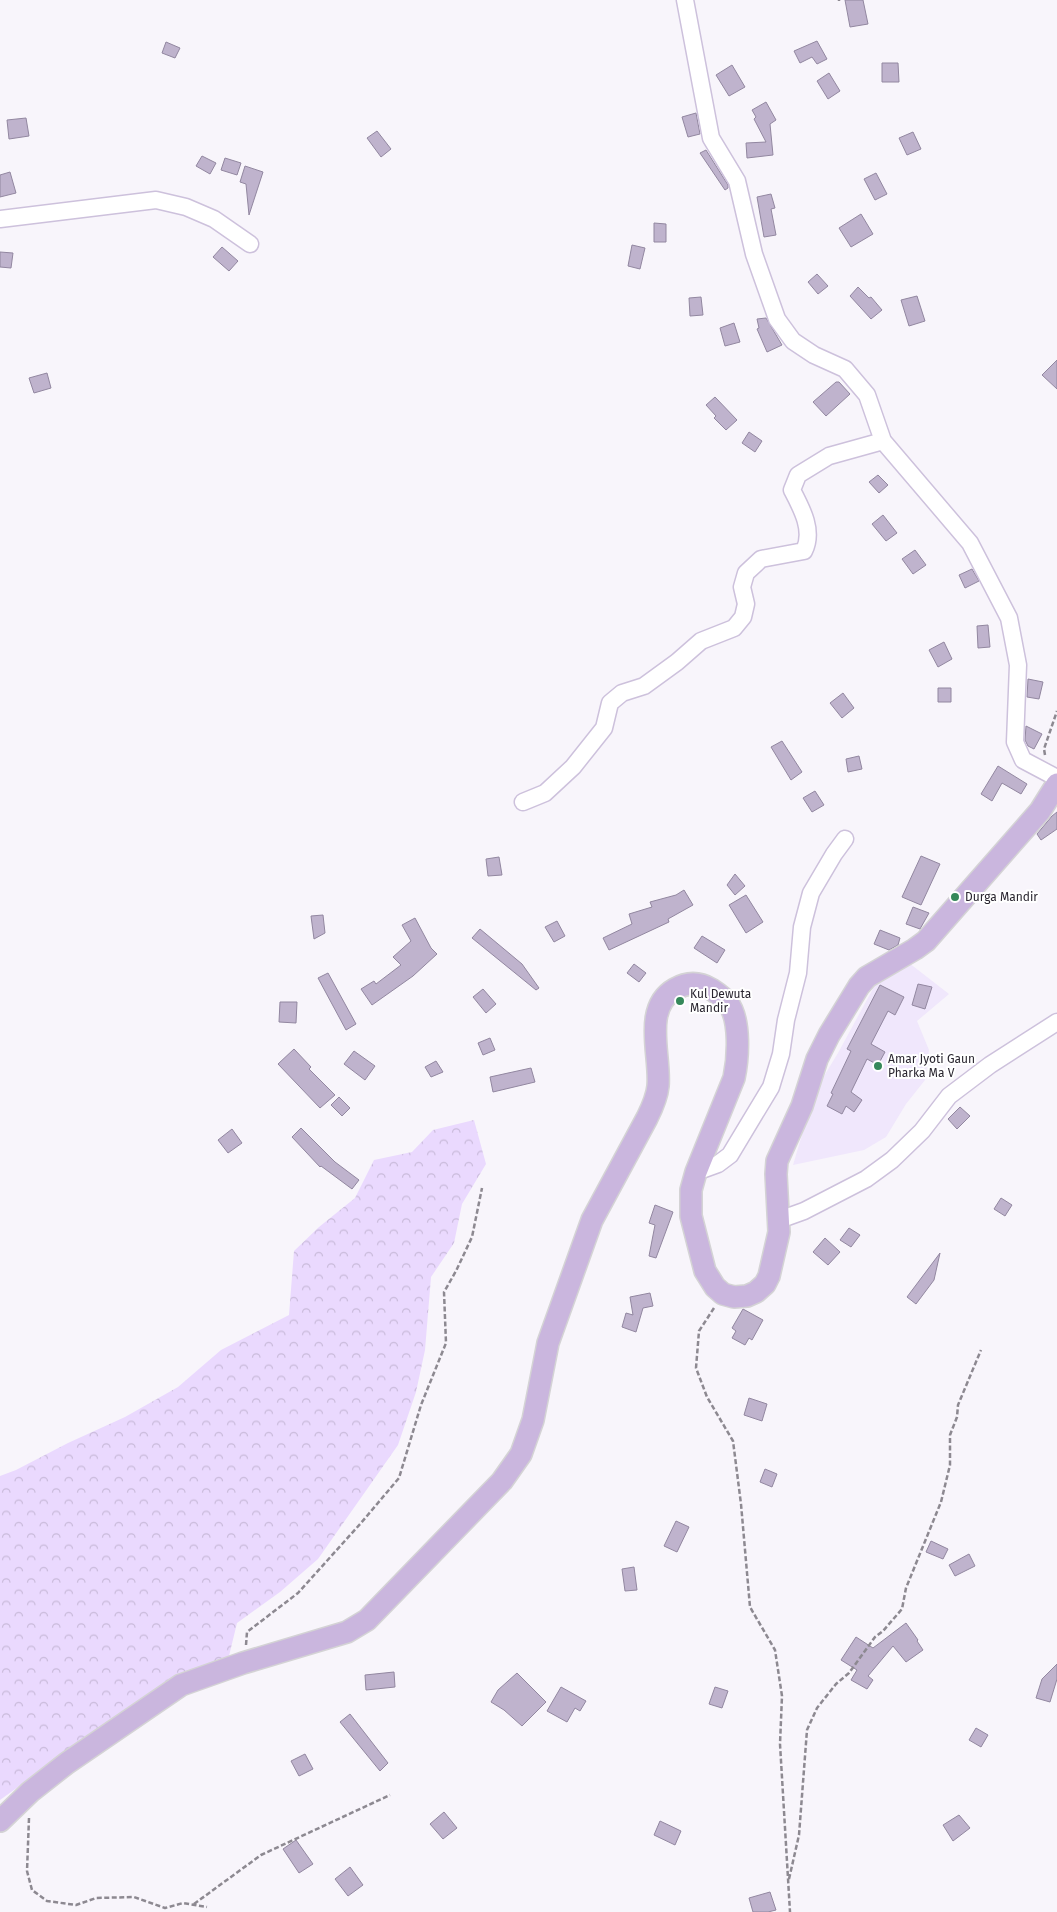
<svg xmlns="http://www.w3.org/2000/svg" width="1057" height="1912" font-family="'Fira Sans',sans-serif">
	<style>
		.built { fill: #f0e7fc }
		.forest { fill: url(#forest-crowns) }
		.building { fill: #bfb3cd; stroke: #9287a0 }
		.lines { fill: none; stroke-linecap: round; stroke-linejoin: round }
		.minor-casing { stroke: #cdc1dc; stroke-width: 19 }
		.major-casing { stroke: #d4d3d5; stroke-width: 24 }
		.path { stroke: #8d8991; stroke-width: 2.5; stroke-dasharray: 5 2.5; stroke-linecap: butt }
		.minor { stroke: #fff; stroke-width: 16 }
		.major { stroke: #cab6de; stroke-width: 21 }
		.poi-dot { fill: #35885a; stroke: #fff; stroke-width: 2 }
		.labels { text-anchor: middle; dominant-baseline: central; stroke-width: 4; stroke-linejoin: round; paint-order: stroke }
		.poi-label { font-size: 12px; fill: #29252f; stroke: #fff; text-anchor: start }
	</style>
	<defs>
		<pattern id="forest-crowns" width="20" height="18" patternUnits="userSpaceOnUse" patternTransform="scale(1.25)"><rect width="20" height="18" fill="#ead9fe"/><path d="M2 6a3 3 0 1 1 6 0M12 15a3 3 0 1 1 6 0" fill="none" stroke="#c9bada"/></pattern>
	</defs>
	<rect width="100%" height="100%" fill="#f8f5fb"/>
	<!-- built -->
	<path class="built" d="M909,963L949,994L917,1021L929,1050L925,1080L906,1104L886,1137L864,1150L793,1165L815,1091L838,1053L881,974Z"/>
	<!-- forest -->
	<path class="forest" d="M474,1120L486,1164L462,1204L454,1243L431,1277L425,1350L416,1392L398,1445L318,1559L280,1592L237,1623L229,1656L196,1668L136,1702L0,1800V1476L16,1470L68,1443L125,1417L178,1387L221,1350L289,1315L294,1251L319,1227L355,1198L374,1160L412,1152L433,1130Z"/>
	<!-- building -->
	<path class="building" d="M845,0H863L868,24L850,27Z
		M817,41L827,59L817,64L812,57L800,63L794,51Z
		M166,42L180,48L175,58L162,53Z
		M882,63H898L899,82H882Z
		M732,65L745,87L729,96L716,75Z
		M829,73L840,91L828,99L817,81Z
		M766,102L776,120L770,124L773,155L747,158L746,143L766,142L754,119L756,117L752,110Z
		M696,113L700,134L688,137L682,117Z
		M26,118L29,136L9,139L7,120Z
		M377,131L391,149L381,157L367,138Z
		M913,132L921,149L907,155L899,138Z
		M706,150L728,185V188L725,190L700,153Z
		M202,156L216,163L210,174L196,166Z
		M225,158L241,163L237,175L221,170Z
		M245,166L263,172L249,215L246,184L240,182Z
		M10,172L16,193L0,197V175Z
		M876,173L887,194L875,200L864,179Z
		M771,194L775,208L771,209L776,235L764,237L757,197Z
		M861,214L873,234L851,247L839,228Z
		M654,223L666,224V242H654Z
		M632,245L645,248L640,269L628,266Z
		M222,247L238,261L229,271L213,257Z
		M0,252L13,253L11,268L0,267Z
		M817,274L828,286L818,294L808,282Z
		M858,287L869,298L871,297L882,310L871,319L850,296Z
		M917,296L925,321L909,326L901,300Z
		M701,297L703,315L690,316L689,298Z
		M766,318L782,345L767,352L757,329L759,328L757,319Z
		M734,323L740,342L725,346L720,328Z
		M1057,360V389L1042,375Z
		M47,373L51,388L34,393L29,378Z
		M836,382H839L850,394L826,416L813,402Z
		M715,397L737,420L726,430L714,418L716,416L706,405Z
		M749,432L762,441L755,452L742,443Z
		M878,475L888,485L879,493L869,482Z
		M883,515L897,533L886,541L872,524Z
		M915,550L926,565L913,574L902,559Z
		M972,569L979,581L965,588L959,575Z
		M988,625L990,647L978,648L977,626Z
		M944,642L952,659L938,667L929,650Z
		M1028,679L1043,682L1039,699L1027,697Z
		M938,688H951V702H938Z
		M843,693L854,708L842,718L830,703Z
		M1026,726L1042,734L1034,749L1028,746L1025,740Z
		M782,741L802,772L791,780L771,747Z
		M859,756L862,769L848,772L846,759Z
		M998,766L1027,784L1021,794L1002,783L992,801L981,794Z
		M815,791L824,805L812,812L803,798Z
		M1057,812V829L1041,840L1037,834L1052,816Z
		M921,856L940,864L921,905L902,897Z
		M499,857L502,875L488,876L486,859Z
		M735,874L745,886L735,895L727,885Z
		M684,890L693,905L668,919L669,922L609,950L603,938L632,924L629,914L652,907L650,902L676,895Z
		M746,895L763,922L746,933L729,905Z
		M913,907L929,913L920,929L906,924Z
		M323,915L325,933L314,939L311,916Z
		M415,918L431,948L437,954L413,976L372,1005L361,989L374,981L376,984L401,965L393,957L411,941L402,925Z
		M557,921L565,936L554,942L545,927Z
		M480,929L522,964L539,988L536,990L472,938Z
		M880,930L900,938L898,945L889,950L874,944Z
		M702,936L725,950L717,963L694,948Z
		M634,964L646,973L639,982L627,973Z
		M328,973L356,1024L346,1030L318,978Z
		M918,984L932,987L925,1009L912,1005Z
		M880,985L904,997L895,1015L888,1011L871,1044L885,1052L878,1065L867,1059L851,1092L862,1100L854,1112L846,1106L842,1114L827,1106L833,1094L831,1093L851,1051L847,1049Z
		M483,989L496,1004L486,1013L473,997Z
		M280,1002H297L296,1023L279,1022Z
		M490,1038L495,1050L483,1055L478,1043Z
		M294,1049L311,1067L309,1069L335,1095L320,1108L278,1064Z
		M354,1051L375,1066L365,1080L344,1064Z
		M436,1061L443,1072L431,1077L425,1067Z
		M531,1068L535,1082L493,1092L490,1077Z
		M339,1097L350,1108L342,1116L331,1105Z
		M960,1107L970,1116L957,1129L948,1119Z
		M301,1128L335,1162L359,1180L352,1189L321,1166L320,1167L292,1137Z
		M232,1129L242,1143L228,1153L218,1140Z
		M1001,1198L1012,1205L1005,1216L994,1209Z
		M655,1205L673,1212L656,1258L649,1256L655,1225L649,1223Z
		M849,1228L860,1235L851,1247L840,1240Z
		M825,1238L840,1252L828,1265L813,1252Z
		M940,1253L934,1280L916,1304L907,1297Z
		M650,1293L653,1306L643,1308L636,1332L622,1327L626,1313L633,1315L630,1297Z
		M743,1309L763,1320L752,1340L749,1338L745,1345L732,1338L736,1331L732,1328Z
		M749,1398L767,1404L762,1421L744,1415Z
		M765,1469L777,1474L772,1487L760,1482Z
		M676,1521L689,1527L677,1552L664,1546Z
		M931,1541L948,1549L943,1559L926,1552Z
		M969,1554L975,1566L955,1576L949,1565Z
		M634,1567L637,1590L625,1591L622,1569Z
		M906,1623L918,1640L917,1641L923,1650L906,1662L893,1646L868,1676L873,1680L867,1689L851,1680L857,1670L841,1660L856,1637L873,1648Z
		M1057,1664V1679L1050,1702L1036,1698L1042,1679Z
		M394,1672L395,1687L366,1690L365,1675Z
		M517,1673L546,1702L522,1726L504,1710L491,1702L498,1690Z
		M561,1687L586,1701L580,1711L575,1708L567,1722L547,1711Z
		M715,1687L728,1691L722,1708L709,1704Z
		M350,1714L388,1763L380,1771L340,1722Z
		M976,1728L988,1735L981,1747L969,1740Z
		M305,1754L313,1769L299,1776L291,1761Z
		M444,1812L457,1828L443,1839L430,1824Z
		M959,1815L970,1828L953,1841L943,1825Z
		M660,1821L681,1831L675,1845L654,1835Z
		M296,1840L313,1864L299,1873L283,1849Z
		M350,1867L363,1885L348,1896L335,1879Z
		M770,1892L776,1910L768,1912H753L749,1898Z"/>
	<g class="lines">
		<defs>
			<path id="minor" d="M685,0L711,138L737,181L754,254L777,319L793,341L814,355L845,369L867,395L883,441L970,543L1009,618L1018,665L1015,742L1023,760L1057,778
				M0,219L156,200L186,207L214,219L250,244
				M523,802L545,793L573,767L604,728L610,703L622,693L644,686L677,662L701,641L734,628L743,617L746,604L742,587L746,573L761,559L804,551C814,531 802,509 792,490L798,475L829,456L883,441
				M696,1172L718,1164L730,1155L771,1087L781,1054L786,1020L798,973L802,927L811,893L834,854L845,839
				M779,1220L804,1211L866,1179L892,1160L922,1131L949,1096L990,1065L1057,1022"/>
			<path id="major" d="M0,1821L30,1792L67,1763L181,1685L243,1663L347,1632L367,1620L502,1481L521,1454L533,1420L548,1343L592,1220L647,1118C652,1108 657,1097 658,1086C661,1056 642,1008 675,989C687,982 699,982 711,989C717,993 724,998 728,1003C741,1020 738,1059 734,1078L696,1172L691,1190V1216L705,1271L715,1287L723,1294L734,1297L747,1296L756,1292L765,1284L769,1276L779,1232L776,1174L777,1161L802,1106L817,1059L829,1035L859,986L867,977L915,949L926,941L1040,811L1057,784"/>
		</defs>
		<!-- minor casing -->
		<use href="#minor" class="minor-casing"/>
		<!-- major casing -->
		<use href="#major" class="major-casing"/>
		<!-- path -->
		<path class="path" d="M839,0V1
			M1045,755L1044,749L1057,711
			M714,1308L699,1331L696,1368L707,1397L733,1441L741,1504L750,1607L775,1650L782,1696L780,1744L790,1912
			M246,1645L247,1632L298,1593L361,1523L399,1478L421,1405L446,1343L444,1292L456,1271L472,1237L482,1188
			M29,1818L27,1871L32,1890L47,1901L76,1905L96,1898L134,1897L165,1908L183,1903L207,1907
			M789,1879L799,1835L807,1730L817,1708L836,1684L849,1673L875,1637L883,1631L902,1609L906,1588L941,1502L950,1465V1435L957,1417L958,1405L981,1350
			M194,1904L261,1855L390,1795"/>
		<!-- minor -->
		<use href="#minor" class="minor"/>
		<!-- major -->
		<use href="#major" class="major"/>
	</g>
	<!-- markers -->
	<g class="poi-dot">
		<circle cx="955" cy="897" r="5"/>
		<circle cx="680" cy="1001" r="5"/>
		<circle cx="878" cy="1066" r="5"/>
	</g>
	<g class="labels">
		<!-- poi labels -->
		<g class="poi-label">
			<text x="965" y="897">Durga Mandir</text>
			<text x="690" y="994">Kul Dewuta<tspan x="690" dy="14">Mandir</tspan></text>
			<text x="888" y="1059">Amar Jyoti Gaun<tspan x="888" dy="14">Pharka Ma V</tspan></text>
		</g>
	</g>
</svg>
